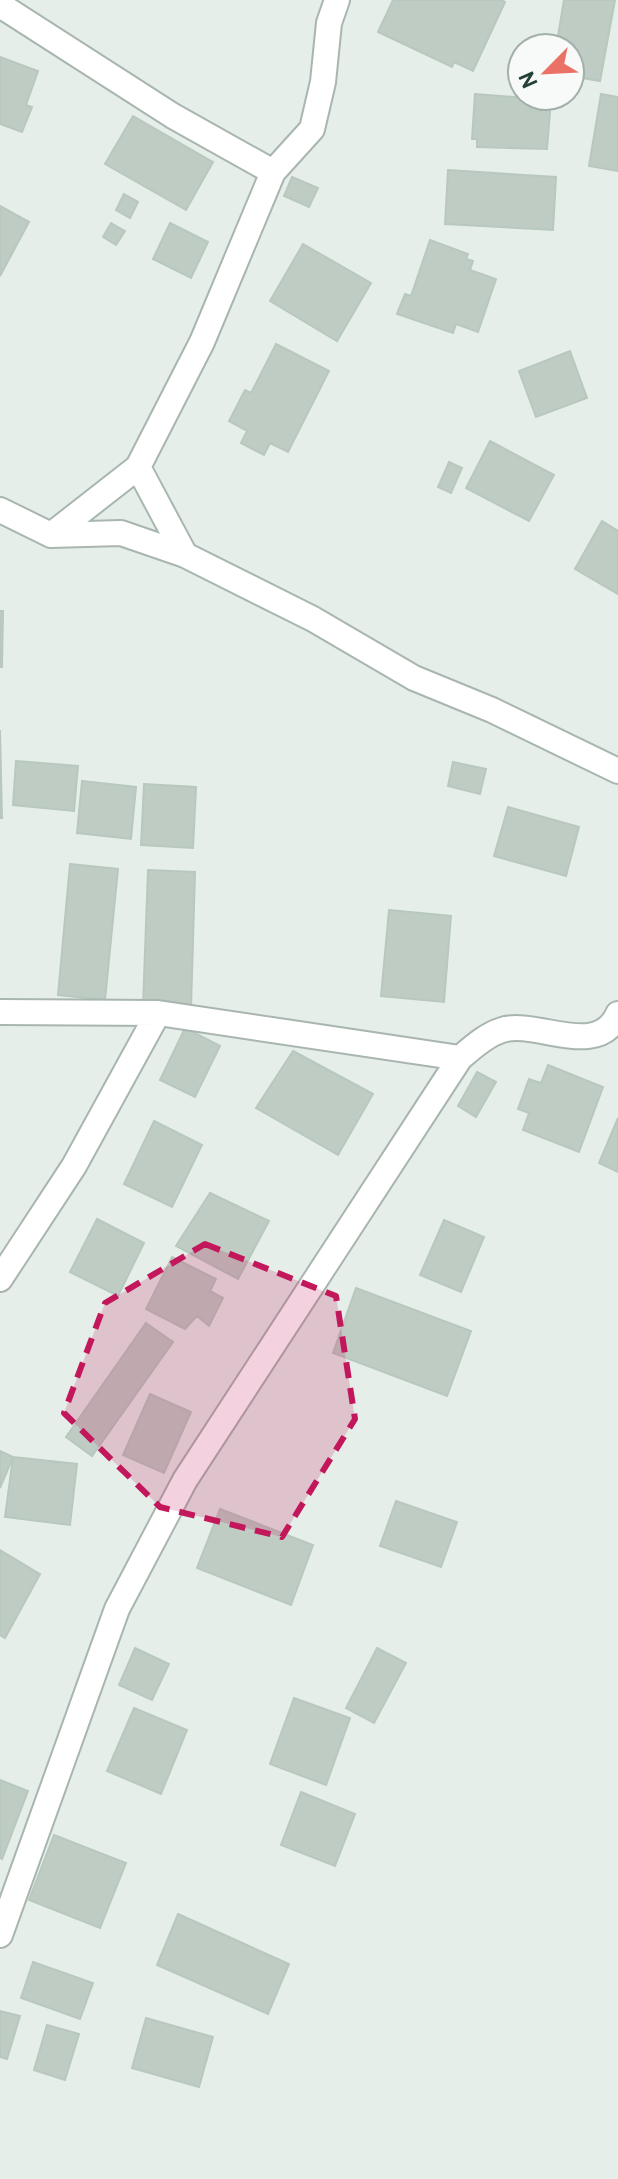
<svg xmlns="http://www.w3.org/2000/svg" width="618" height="2179" font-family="Overpass,sans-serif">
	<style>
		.building { fill: #beccc4; stroke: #b8c8bf; stroke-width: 2 }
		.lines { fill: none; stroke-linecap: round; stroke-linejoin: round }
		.minor-casing { stroke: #a8b6af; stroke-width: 28 }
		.minor { stroke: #fff; stroke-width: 24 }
		.marked { fill: #c2185b; fill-opacity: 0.2; stroke: #c2185b; stroke-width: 6; stroke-dasharray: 16 10; stroke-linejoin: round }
	</style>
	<rect width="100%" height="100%" fill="#e6eee9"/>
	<!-- building -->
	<path class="building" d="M393,0H502L505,2L473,71L454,62L452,67L378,32Z
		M564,0H615L600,81L570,76V48H556Z
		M0,57L38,71L26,105L32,107L22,132L0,124Z
		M475,94L551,100L547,149L477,147V139H472Z
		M601,94L618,97V171L589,166Z
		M133,116L213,162L186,210L105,164Z
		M448,170L556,177L553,230L445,224Z
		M292,177L318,188L309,207L284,196Z
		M124,194L138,202L130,218L116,210Z
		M0,206L29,222L0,276Z
		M111,223L125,231L116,245L103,237Z
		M170,223L208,242L191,278L153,259Z
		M430,240L468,254L466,259L473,261L470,270L496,279L478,332L456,324L453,333L397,314L405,294L411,296Z
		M303,244L371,283L337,341L270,301Z
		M276,344L329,371L288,452L270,443L264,455L241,443L247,431L229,421L245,390L251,393Z
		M570,351L587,398L536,417L519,371Z
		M490,441L554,475L529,521L466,488Z
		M449,462L462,468L451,493L438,487Z
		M602,521L618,531V594L575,569Z
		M0,611H3L2,667H0Z
		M0,730L2,818H0Z
		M16,761L78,766L74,811L13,805Z
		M453,762L486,769L480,794L448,786Z
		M82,781L136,787L131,839L77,833Z
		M144,784L196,787L193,848L141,845Z
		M508,807L579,827L566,876L494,856Z
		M70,864L118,869L105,1000L58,995Z
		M148,870L195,872L191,1008L143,1006Z
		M389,910L451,916L444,1002L381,996Z
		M185,1028L220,1046L195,1097L160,1080Z
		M293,1051L373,1094L338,1155L256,1108Z
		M548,1065L603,1087L579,1152L523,1130L529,1113L518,1109L529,1079L541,1083Z
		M477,1072L496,1082L476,1117L458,1106Z
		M618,1118V1172L599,1163Z
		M154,1121L202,1145L172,1207L124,1184Z
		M210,1193L269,1221L238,1279L176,1246Z
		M97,1219L144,1243L118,1296L70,1272Z
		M444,1220L484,1237L461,1292L420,1275Z
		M172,1257L216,1279L210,1291L223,1298L209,1326L197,1316L185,1329L146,1309Z
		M356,1288L471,1331L447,1396L333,1353Z
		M146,1323L173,1342L92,1456L66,1437Z
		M150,1394L191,1412L164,1473L123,1455Z
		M0,1451L13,1457L0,1488Z
		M13,1457L77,1464L70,1525L5,1517Z
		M396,1501L457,1522L441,1567L380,1546Z
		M220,1509L313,1545L291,1605L197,1568Z
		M0,1550L40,1574L5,1638L0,1635Z
		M135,1648L169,1664L152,1700L119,1685Z
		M377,1648L406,1663L374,1723L346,1708Z
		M294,1698L350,1718L326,1785L270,1764Z
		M134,1708L187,1730L161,1794L107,1771Z
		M0,1780L28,1791L2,1859L0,1858Z
		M301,1792L355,1814L335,1866L281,1845Z
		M54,1835L126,1863L100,1928L29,1900Z
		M178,1914L289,1964L268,2014L157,1965Z
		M33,1962L93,1983L80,2019L21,1998Z
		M0,2011L20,2016L7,2059L0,2057Z
		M146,2018L213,2037L199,2087L132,2068Z
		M47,2025L79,2034L65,2080L34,2070Z"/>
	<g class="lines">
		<defs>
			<path id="minor" d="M0,5L173,116L273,172
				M138,467L185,555
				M0,510L51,535L121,533L185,555L313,619L414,678L492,710L618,771
				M51,535L138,467L202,342L273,172L312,129L323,82L329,23L337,0
				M0,1012L158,1013L460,1058
				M0,1279L74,1166L158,1013
				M0,1935L117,1609L185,1480L460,1058C472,1048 486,1035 502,1030C536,1019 598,1060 618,1014"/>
		</defs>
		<!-- minor casing -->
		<use href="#minor" class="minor-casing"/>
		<!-- minor -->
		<use href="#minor" class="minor"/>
	</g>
	<!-- marked area -->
	<path class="marked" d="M205,1244L336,1296L355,1419L282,1537L160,1507L64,1413L105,1303Z"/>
	<!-- north arrow -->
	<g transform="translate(546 72) rotate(246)"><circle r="38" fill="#f7faf8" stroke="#a3b0aa" stroke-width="2"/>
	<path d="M0-6L14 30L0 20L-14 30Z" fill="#eb7166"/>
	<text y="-12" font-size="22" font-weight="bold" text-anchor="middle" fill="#254034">N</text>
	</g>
</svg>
